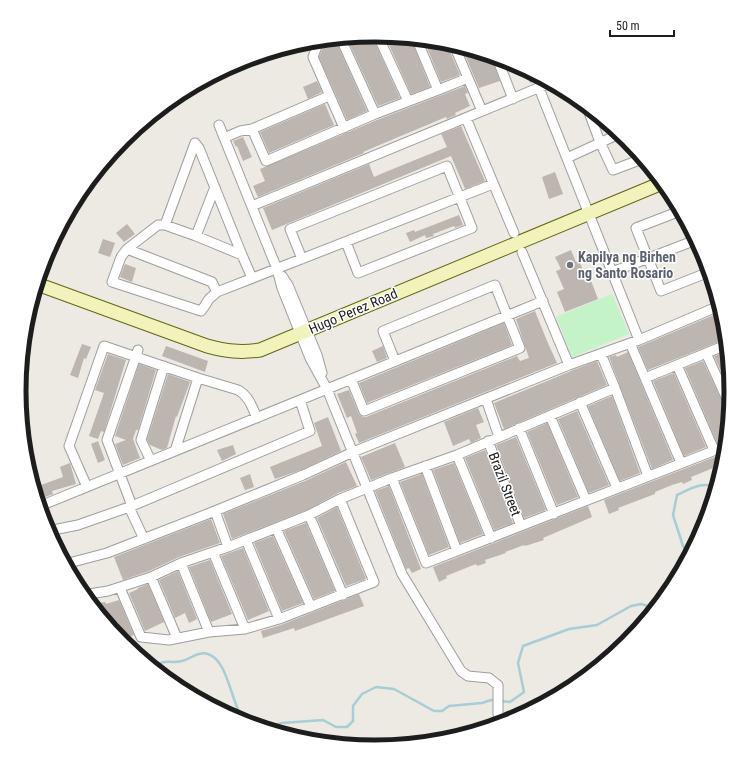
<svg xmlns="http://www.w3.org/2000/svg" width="750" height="783" font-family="'Roboto Condensed',sans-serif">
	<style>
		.park { fill: #c4f3c7 }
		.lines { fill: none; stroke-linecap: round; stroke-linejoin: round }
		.stream { stroke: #a8cdd6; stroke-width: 2.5 }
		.building { fill: #bdb5b0 }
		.street-casing { stroke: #9e9e9e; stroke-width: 11 }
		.secondary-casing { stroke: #60680f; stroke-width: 15 }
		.street { stroke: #fff; stroke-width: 9 }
		.secondary { stroke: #f1f3bb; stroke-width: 13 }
		.worship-dot { fill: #6b7280; stroke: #fff; stroke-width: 1.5 }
		.labels { text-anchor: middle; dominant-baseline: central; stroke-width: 3; stroke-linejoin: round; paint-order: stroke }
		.worship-label { font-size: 14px; font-weight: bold; fill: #5b616d; stroke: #fff; text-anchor: start }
		.street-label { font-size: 14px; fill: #1d1d1d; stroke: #fff }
		.rim { fill: none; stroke: #1d1d1d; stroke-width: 5 }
	</style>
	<rect width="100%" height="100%" fill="#ede9e3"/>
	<!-- park -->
	<path class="park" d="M612,294L629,334L572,357L556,317Z"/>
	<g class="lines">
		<!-- stream -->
		<path class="stream" d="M683,567L685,549L683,546L673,515L677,495C690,489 702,481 716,487
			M153,667C166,658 168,664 182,661C190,659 199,651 208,654C230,661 231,710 247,723
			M501,701L510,702L524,692L518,663L523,646L569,629L597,625L631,606L641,604L656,608
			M265,728L282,723L323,720L336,727H347L353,721V706L362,694L376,687L394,689L434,711H442L449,706L482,703L491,700L496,701"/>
	</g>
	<!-- building -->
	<path class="building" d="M372,36L400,98L378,106L347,38Z
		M385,36L411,39L430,87L411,94Z
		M335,39L367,111L347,120L319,57L323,48L327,46L325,42Z
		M424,40L448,43V47L460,75L441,82Z
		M462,48L491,56L500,81L479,88Z
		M525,70L541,79L530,83Z
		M317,81L322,92L308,99L303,87Z
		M465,86L468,93L465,94L470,106L455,113L456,115L447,119L446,117L363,152L364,153L258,197L253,186L265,181L260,169L377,120Z
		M325,104L334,125L269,153L260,132Z
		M461,126L485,181L465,189L451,156L272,230L263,208L369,164L374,177L383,173L447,147L441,134Z
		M243,137L252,157L243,161L237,146L236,147L233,141Z
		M555,172L563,194L549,199L542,177Z
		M459,215L463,225L455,228L454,226L433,234L434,236L426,238L425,235L410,242L406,233L414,230L415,232Z
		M127,224L135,234L124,242L116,233Z
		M103,239L115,243L110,257L98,253Z
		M571,250L576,262L579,261L587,279L590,278L598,299L565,312L557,292L564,289L556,271L561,269L555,257Z
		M125,264L136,268L132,282L120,277Z
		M535,311L547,341L557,363L359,443L355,434L357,433L351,416L347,418L337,394L349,390L359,414L363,417H366L517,356L520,361L529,358L516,319Z
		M721,312L724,322L726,339L648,370L638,347Z
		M504,323L512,345L367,403L359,383Z
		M82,344L91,347L86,359L84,358L78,378L70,375Z
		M166,346L208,361L205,372L162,356Z
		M383,346L387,358L377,362L372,351Z
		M628,352L673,460L652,469L609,357L616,355L617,357Z
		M725,352L728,358L731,393L714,356Z
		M108,354L126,360L104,432L101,431L98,439L89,436L104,393L95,390Z
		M597,361L607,385L504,429L494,403L571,371Z
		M703,361L725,408L729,412L726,440L717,443L685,368Z
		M139,364L156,370L138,430H136L133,439L140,458L123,465L115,444L126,440L115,436Z
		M674,373L706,447L684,456L653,381Z
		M168,374L190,382L177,417L176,416L167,448L162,450L150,445L147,440Z
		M612,396L640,473L620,481L588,406Z
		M478,408L484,422L476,425L481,438L471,443L469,439L453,446L444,422Z
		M577,411L609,485L589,493L558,419Z
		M328,417L341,451L301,470L275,479L270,467L322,446L314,423Z
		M547,423L578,497L557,505L527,432Z
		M516,437L546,510L524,518L496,445Z
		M98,441L105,460L98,463L91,444Z
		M395,443L405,467L371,480L361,457Z
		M233,445L236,454L222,461L217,450Z
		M485,450L513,523L494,530L465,458Z
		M725,453L723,464L691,477L692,480L683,484L682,482L672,485L655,492V494L618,508L619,510L609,514L604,500Z
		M346,462L357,486L338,493L307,510L232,539L223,514L305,481Z
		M70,463L76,484L52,491L53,494L45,497L41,485L63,477L60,467Z
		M454,463L483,534L460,543L433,470Z
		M250,474L254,487L245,490L240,478Z
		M422,474L449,547L429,555L400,482Z
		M389,486L421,569L412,573L409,568L406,569L375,491Z
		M588,506L592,517L543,538L544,540L525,546L524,545L505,552L506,553L485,560L486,563L477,566L476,564L446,576L447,578L439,582L433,567Z
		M337,507L366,579L346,586L317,518Z
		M211,519L220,543L179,557L149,571L123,580L114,557Z
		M306,523L335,591L314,599L284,531Z
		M273,536L303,603L282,611L254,543Z
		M243,548L269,611L248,620L221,556Z
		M210,560L232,614L211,622L189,567Z
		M178,571L197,619L189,623L185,613L175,618L159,580Z
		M148,584L164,622L145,631L129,593L138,589V588Z
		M359,594L364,606L295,631L294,628L263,638L261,631L281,625Z
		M119,600L134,635L131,636L132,639L122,642L91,604L105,602L106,604Z"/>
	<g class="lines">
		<defs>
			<path id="street" d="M378,36L408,101
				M341,39L375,114
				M417,40L438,90
				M319,41L313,57L344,128
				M454,45L482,111
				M497,58L513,99
				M539,88L639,340
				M587,107L600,142L613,170L642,159
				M466,118L514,233
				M219,125L277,269L282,288L310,358L327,389L402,574L461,671L468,676L489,678L498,685V714L503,723
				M252,129L266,161L375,114L438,90L468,78
				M224,138L240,131L252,129L329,96
				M195,143L199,148L242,255L252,278
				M567,158L619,134
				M252,206L550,83
				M680,211L636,228L661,291L709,272
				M165,225L195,143
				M196,236L215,187
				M127,249L212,282L217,292
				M522,252L569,365
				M242,255L196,236L165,225H158L127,249L121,257L112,282L201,311L204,307L209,299L217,292L493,184
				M302,259L290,229L447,166L472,228L358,273L346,242
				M612,272L696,240
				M282,276L288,285L317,355L322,373
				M630,343L645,378
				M706,353L730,406
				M601,354L615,388
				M677,365L714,450
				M351,379L364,411L520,348L495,285L383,331L395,361
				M486,399L499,437
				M580,402L617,488
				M550,416L586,500
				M519,428L554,514
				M488,441L521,526
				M175,451L198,378
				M457,455L491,538
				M151,461L141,440L164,366
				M681,463L645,378L726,345
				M425,466L457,551
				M392,478L426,563L726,446
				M87,487L69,446L104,346L198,378L238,390C249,396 252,407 257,418
				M40,506L543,301
				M132,506L107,440L138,350
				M129,507L144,539
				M215,511L228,547
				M309,515L343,595
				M276,528L311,607
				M48,531L78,525L132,506L310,431L300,400
				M246,540L279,619
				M213,552L245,629
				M181,563L209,632
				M65,564L107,553L215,511L303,475L353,452L569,365L639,340L719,306
				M151,577L177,638
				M120,588L141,637L169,640L209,632L245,629L279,619L374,582L340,499
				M83,595L108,591L151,577L181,563L228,547L309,515L340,499L392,478L457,455L615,388L648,476"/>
			<path id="secondary" d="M37,284L207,346C226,351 240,353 260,350L662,183"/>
		</defs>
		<!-- street casing -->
		<use href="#street" class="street-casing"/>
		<!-- secondary casing -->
		<use href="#secondary" class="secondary-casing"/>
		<!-- street -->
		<use href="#street" class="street"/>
		<!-- secondary -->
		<use href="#secondary" class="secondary"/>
	</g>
	<!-- markers -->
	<circle class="worship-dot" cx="570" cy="265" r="4"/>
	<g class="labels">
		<!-- worship labels -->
		<g class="worship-label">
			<text x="578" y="257">Kapilya ng Birhen<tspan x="578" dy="16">ng Santo Rosario</tspan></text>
		</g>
		<!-- street labels -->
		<g class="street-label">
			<text transform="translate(353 311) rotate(-23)">Hugo Perez Road</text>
			<text transform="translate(505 484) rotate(69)">Brazil Street</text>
		</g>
	</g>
	<!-- crop -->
	<path d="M0 0H750V783H0ZM26 391a349 349 0 1 1 698 0a349 349 0 1 1-698 0Z" fill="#fff" fill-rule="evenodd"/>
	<path class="rim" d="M26 391a349 349 0 1 1 698 0a349 349 0 1 1-698 0Z"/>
	<!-- scale -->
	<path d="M610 30v6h64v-6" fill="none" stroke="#1d1d1d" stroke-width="2"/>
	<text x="616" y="30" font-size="12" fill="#1d1d1d" stroke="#ffffff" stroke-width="3" paint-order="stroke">50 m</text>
</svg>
